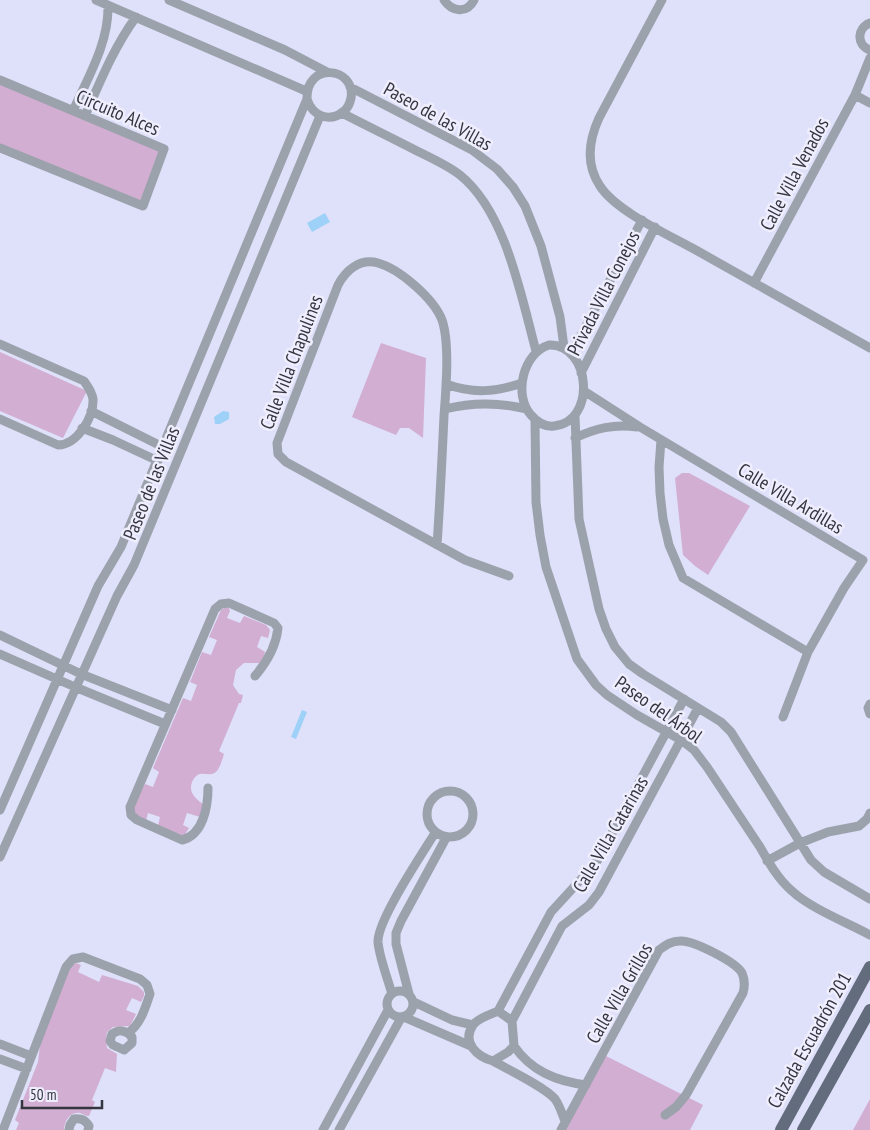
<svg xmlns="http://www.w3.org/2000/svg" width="870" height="1130" font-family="'PT Sans Narrow',sans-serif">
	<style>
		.green { fill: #d1aed2 }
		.water { fill: #9ed1f7 }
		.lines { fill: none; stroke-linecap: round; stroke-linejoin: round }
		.minor { stroke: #9ca2ac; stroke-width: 9 }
		.primary { stroke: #626c7d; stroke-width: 12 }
		.labels { text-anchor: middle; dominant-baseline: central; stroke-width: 5; stroke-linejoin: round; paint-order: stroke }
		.street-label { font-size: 19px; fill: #35353f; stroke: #eeeefe }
	</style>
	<rect width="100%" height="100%" fill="#dfe0fa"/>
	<!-- green -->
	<path class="green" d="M0,83L161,152L141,203L0,144Z
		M381,343L426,358L423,438L409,428H400L396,435L352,417Z
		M0,352L87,391L63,438L0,411Z
		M682,473H689L750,506L708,575L695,566L683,555L675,478Z
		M226,607L229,608L230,611L227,618L240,623L244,616L266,625L270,630L268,638L261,636L257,647L265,652L263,659L259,663H244L236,670L233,685L239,694L243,695L241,703H239L219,751L224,754C222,760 220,768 216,772C211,776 206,773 200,774C196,775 194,778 192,782C188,793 196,799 204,805L200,817L187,813L183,825L189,828L184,836L158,826L160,817L148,813L146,821L134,815V806L145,784L153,787L159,772L153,768L183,698L191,701L197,685L190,682L202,652L211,655L217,640L209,637L221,610Z
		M76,963L81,965L78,972L99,982L102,975L138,986L144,992V996L141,1002L132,998L126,1010L136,1014L130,1026L113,1027L107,1032L106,1040L107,1048L117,1054L116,1072L105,1068L92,1100L95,1102L89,1116C86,1116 83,1114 80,1113C70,1111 64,1122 64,1130H16L19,1123L15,1120L38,1062L41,1037L69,969Z
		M604,1055L703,1105L690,1130H563Z
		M870,1099V1130H853Z"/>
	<!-- water -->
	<path class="water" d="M325,213L330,222L312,232L307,223Z
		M223,411L229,412V419L220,424H215L214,417Z
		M302,710L307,712L296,739L291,737Z"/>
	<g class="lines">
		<!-- minor -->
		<path class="minor" d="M96,0L306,91
			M169,0L285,50L327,72
			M444,0C452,12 467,14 474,0
			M662,0L599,118C589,140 585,164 600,186C616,211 667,234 694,249C753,282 811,315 870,348
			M870,23C857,28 856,45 870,50
			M0,80L164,149L143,206L0,148
			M350,87L472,150L497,169L513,187L525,206L541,246L560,317L564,347
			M855,95L870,103
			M73,111C88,77 109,43 108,5
			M342,113C367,126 392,138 417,151C431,158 447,165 460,175C506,212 521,296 536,351
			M85,116C100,82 114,47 136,17
			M754,283L855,95L870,58
			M0,344L84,381C88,387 92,392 93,399C94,417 77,445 58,445L0,419
			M549,345C591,344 597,422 554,426C545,427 537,422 531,415C513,395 523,353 549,345Z
			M571,354L642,220
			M581,373L655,227
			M446,384C473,394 496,392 522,383
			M584,391L640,427L863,560L844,588L808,652L783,717
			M445,409C473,402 498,402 526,409
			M91,411L163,447
			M575,416L579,519L599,609L606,629L615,647L629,664L643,674L721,722L731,732L811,860L824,872L870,899
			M535,420L536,502L540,535L546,567L577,659L596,685L607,695L637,715L681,740L694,750L707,767L760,847C769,863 778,879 792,891C810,908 848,923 870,935
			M82,428L113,440L158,461
			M575,438C596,428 614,424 637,427
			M661,440L659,467L660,493L663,519L669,545L683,578L808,652
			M437,545C440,502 442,459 444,416C446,390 450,343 442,320C434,299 400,269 378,263C360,258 346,270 338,285L277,443L278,454L286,462L465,560L509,576
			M0,635L81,674L172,710
			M0,654L75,687L165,724
			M870,704L868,708L870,714
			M208,788C208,807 203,835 182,840L137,820L131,815L130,807L215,609L221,604L229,603L274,623L278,628C276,647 267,662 255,676
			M427 814a23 23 0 1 1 46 0a23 23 0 1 1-46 0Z
			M0,810L98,586L121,547L307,99C306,61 356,67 351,98C350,103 348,108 344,111C329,124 312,115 307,99
			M0,857L117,596L134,565L320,116
			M767,861L800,843L828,832L859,826L867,819L870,813
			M387 1004a13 13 0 1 1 26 0a13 13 0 1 1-26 0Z
			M392,994C388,980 379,956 378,942C377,921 422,854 435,833
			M409,994L396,944V933L401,921L446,838
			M414,1002L452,1020L473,1025
			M498,1011L551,912L596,863L684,699
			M404,1017L471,1046
			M512,1021L498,1011C490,1015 478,1018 473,1025C461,1043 478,1057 493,1061L508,1052L514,1046L512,1021L562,926L589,905L599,892L698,708
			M0,1044L31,1056
			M514,1046C531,1071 556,1081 586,1085
			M0,1059L27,1069
			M493,1061C509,1070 545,1087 555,1099C560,1106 562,1114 565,1121
			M3,1130L66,967L73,959L83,957L140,979L147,985L150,994C145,1008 141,1024 128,1033C121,1030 118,1030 112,1034L110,1041L113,1045L124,1050L132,1043V1037L128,1033
			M69,1130L70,1125L74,1119C82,1118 85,1120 89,1126L88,1130
			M323,1130L388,1010
			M339,1130L401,1018
			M561,1130L659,950C666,945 671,941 680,941C693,940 736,962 742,973C745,980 745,986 743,993L686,1095L676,1107L665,1115"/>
		<!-- primary -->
		<path class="primary" d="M781,1130L870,967
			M803,1130L870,1010"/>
	</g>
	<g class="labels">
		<!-- street labels -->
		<g class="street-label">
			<text transform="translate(118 112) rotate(23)">Circuito Alces</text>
			<text transform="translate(438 116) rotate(29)">Paseo de las Villas</text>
			<text transform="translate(794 174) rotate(-62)">Calle Villa Venados</text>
			<text transform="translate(603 293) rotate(-63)">Privada Villa Conejos</text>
			<text transform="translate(291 362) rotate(-69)">Calle Villa Chapulines</text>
			<text transform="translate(151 483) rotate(-68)">Paseo de las Villas</text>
			<text transform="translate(791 498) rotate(31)">Calle Villa Ardillas</text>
			<text transform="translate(659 709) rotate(35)">Paseo del Árbol</text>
			<text transform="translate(610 834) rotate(-60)">Calle Villa Catarinas</text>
			<text transform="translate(619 993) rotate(-60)">Calle Villa Grillos</text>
			<text transform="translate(809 1040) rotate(-61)">Calzada Escuadrón 201</text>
		</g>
	</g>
	<!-- scale -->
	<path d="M22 1100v8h80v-8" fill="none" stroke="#35353f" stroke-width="2.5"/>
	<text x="30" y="1100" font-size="15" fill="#35353f" stroke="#eeeefe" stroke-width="4" paint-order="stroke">50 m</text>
</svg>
